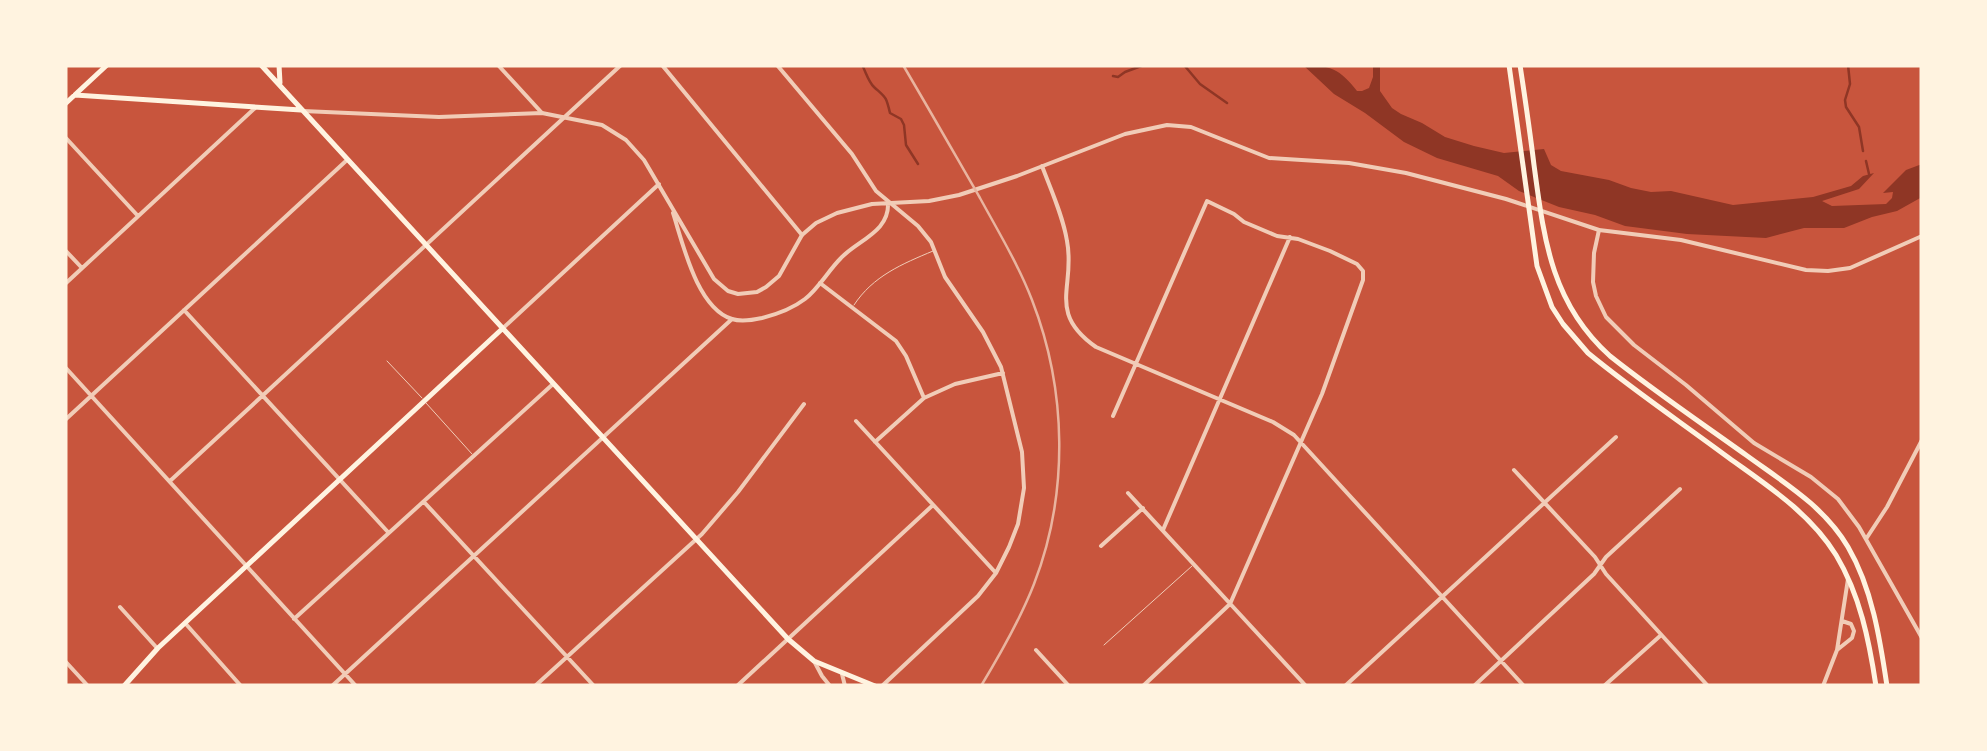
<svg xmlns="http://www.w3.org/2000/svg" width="1987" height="751" font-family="Rubik,sans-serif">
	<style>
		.water { fill: #8f3625 }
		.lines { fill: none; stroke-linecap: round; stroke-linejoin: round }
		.stream { stroke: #8f3625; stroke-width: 2.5 }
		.service { stroke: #f1ccb7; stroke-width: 1 }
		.minor { stroke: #f1ccb7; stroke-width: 4 }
		.tertiary { stroke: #f1ccb7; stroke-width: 4 }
		.secondary { stroke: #fff3e0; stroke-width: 5 }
		.primary { stroke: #fff3e0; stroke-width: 5 }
		.rail { stroke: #e9b49f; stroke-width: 2.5 }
	</style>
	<rect width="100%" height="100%" fill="#c8553d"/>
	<!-- water -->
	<path class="water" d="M1303,65C1330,65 1340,69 1357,91H1362L1369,88L1373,77V65H1380V91L1392,108L1401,114L1422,123L1445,137L1474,146L1504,153L1544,149L1551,165L1561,171L1609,180L1631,188L1651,192L1671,191L1733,205L1813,197L1851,186L1863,176L1874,173L1859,189L1822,201L1832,206L1886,204L1892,198L1893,192L1883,193L1906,170L1922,164V197L1897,211L1872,217L1844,228H1804L1766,238L1687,234L1625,226L1595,215L1559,207L1519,191L1498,176L1437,158L1404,142L1365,113L1334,94Z"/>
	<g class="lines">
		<!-- stream -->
		<path class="stream" d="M862,65C866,72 868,81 874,87C886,98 886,96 890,113L901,119L904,125L906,145L918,164
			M1184,65L1200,84L1227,103
			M1848,65L1850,84L1845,100L1846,107L1859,127L1863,151
			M1113,76L1118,77L1125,72L1144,65
			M1866,161L1869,174"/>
		<!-- service -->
		<path class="service" d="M854,305C873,276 902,264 933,251
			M387,361L422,398
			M426,403L472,454
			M1104,645L1192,566"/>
		<!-- minor -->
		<path class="minor" d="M498,65L542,113
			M662,65L802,235
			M777,65L852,154L876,191L918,226L931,242L945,277L983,332L1001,367L1022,452L1024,488L1018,524L1009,547L996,573L978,596L882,686
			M65,137L138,216
			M1042,166C1051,190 1063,216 1067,241C1076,286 1046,312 1096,347L1273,422L1294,435L1524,686
			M1599,230L1594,253L1593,282L1596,296L1606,317L1634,345L1686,385L1754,443L1811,477L1838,499L1859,527L1922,638
			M65,250L82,268
			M820,283L896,341L906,356L924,398
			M65,284L255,108
			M184,310L387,531
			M65,367L356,686
			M1113,416L1207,201L1234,214L1244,222L1277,236L1298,239L1330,251L1357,264L1363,271V280L1322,394L1230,604L1143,686
			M65,420L347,160
			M856,421L995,572
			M875,442L924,398L955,384L1003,373
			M1514,470L1595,557L1606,574L1708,686
			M170,481L621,65
			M1128,493L1306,686
			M424,502L594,686
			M1163,530L1290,237
			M1866,539L1887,507L1922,440
			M1101,546L1143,508
			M120,607L157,648
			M294,619L553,384
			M185,623L241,686
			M1036,650L1069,686
			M1837,650L1852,638L1854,631L1851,624L1842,621
			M65,661L88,686
			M332,686L732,319
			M535,686L702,534L738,492L804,404
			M737,686L933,505
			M1345,686L1616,437
			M1474,686L1594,574L1606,557L1680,489
			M1604,686L1660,636
			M1823,686L1837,650L1848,579"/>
		<!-- tertiary -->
		<path class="tertiary" d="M303,111L439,117L542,113L602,125L626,140L644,160L714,279L728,291L738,294L757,292L766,287L779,276L802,235L816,223L837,213L872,204L929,201L959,195L1017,176L1125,134L1167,125L1191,127L1269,158L1349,163L1406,173L1506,199L1599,230L1681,240L1806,270L1828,271L1850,268L1922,236
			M673,213C683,244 697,308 732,319C741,322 753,320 762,318C778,314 792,309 805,299C819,288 828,271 841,258C858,240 890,232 888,202
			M502,329L659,184
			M814,661L822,676L830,686
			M842,674L845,686"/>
		<!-- secondary -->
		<path class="secondary" d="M261,65L788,639L814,661L875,686
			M279,65L280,83
			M75,95L301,110
			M65,104L107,65
			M124,686L158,648L502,329"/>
		<!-- primary -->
		<path class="primary" d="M1509,65L1537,266L1552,307L1563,324L1588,353C1633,390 1682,423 1729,458C1768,486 1810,513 1836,555C1860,595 1869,640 1876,686
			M1520,65C1525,98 1530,132 1534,165C1544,239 1551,303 1610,356C1654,391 1700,422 1746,455C1783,482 1824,506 1848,547C1872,588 1880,639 1887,686"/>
		<!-- rail -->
		<path class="rail" d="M903,65C929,109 954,153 980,198C998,231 1018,264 1032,300C1067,390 1069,494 1034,584C1020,620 1001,653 981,686"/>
	</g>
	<!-- border -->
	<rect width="1987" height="751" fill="none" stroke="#fff3e0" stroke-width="135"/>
</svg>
